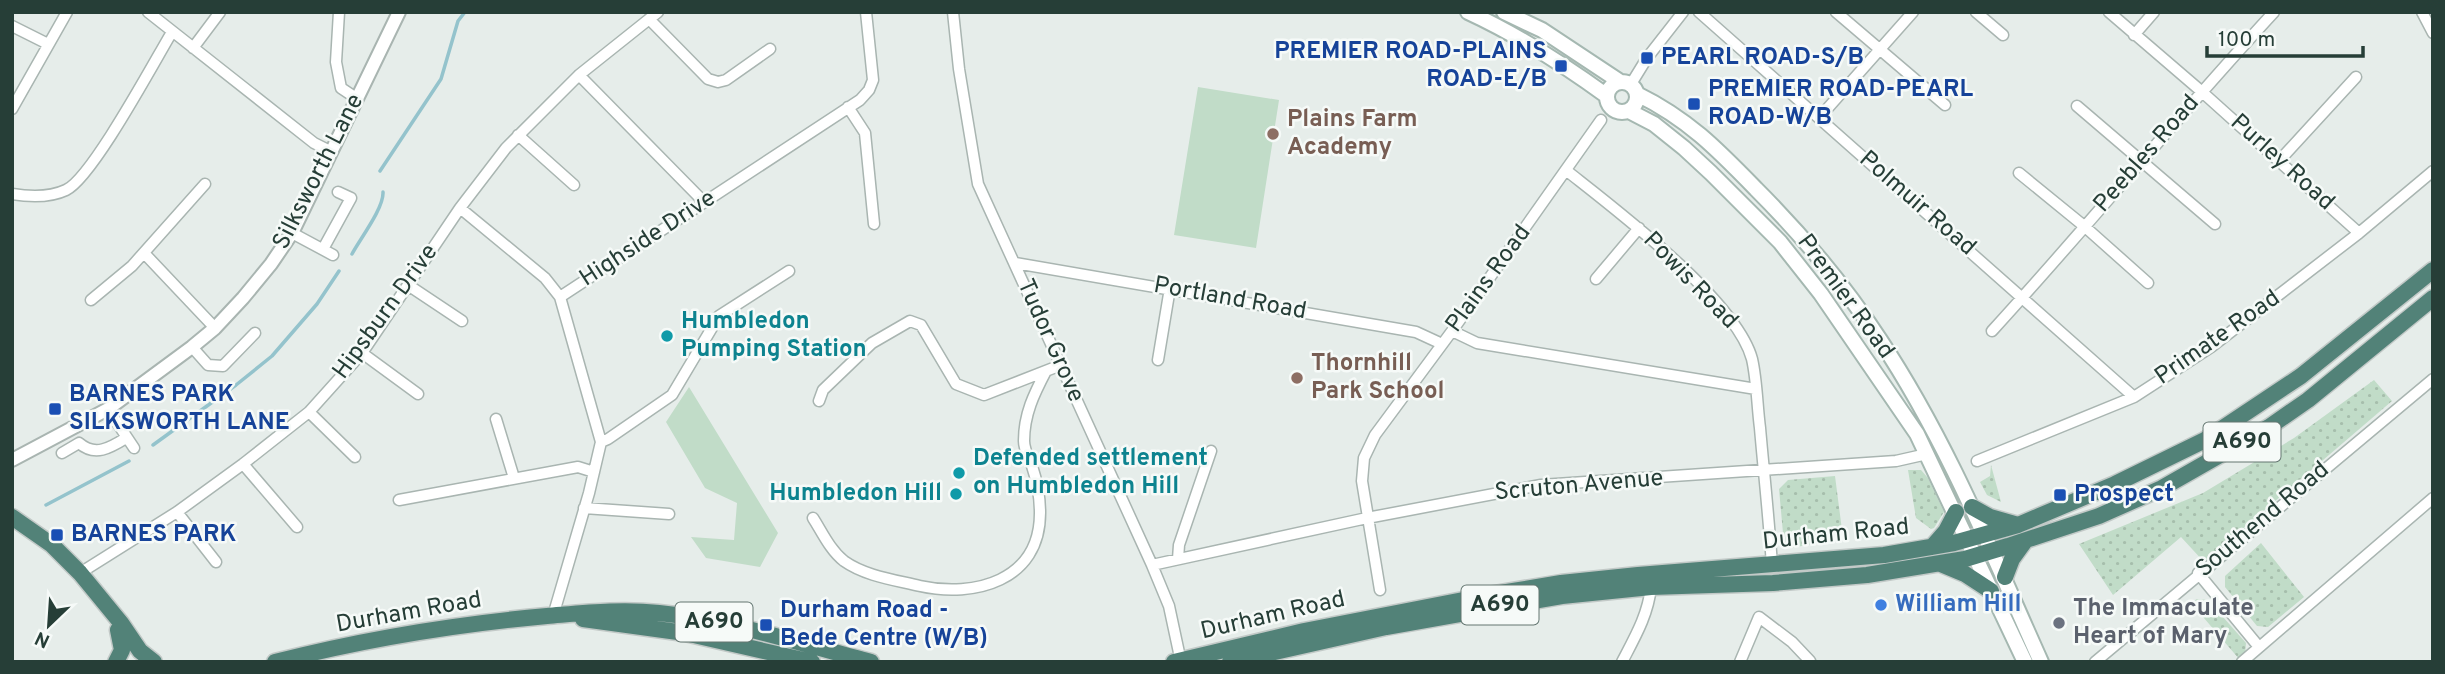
<svg xmlns="http://www.w3.org/2000/svg" width="2445" height="674" font-family="Overpass,sans-serif">
	<style>
		.grass { fill: url(#grass-dots) }
		.green { fill: #c1dcc8 }
		.lines { fill: none; stroke-linecap: round; stroke-linejoin: round }
		.stream { stroke: #94c3cc; stroke-width: 3.5 }
		.minor-casing { stroke: #a9b5b1; stroke-width: 13 }
		.tertiary-casing { stroke: #a9b5b1; stroke-width: 16 }
		.secondary-casing { stroke: #a5b8b1; stroke-width: 18 }
		.trunk-casing { stroke: #c2c9c7; stroke-width: 19 }
		.minor { stroke: #fff; stroke-width: 10 }
		.tertiary { stroke: #fff; stroke-width: 12 }
		.secondary { stroke: #fff; stroke-width: 14 }
		.trunk { stroke: #528278; stroke-width: 16 }
		.transit-dot { fill: #1a4fb4; stroke: #f6faf8; stroke-width: 2.5 }
		.education-dot { fill: #8d6e63; stroke: #f6faf8; stroke-width: 2.5 }
		.culture-dot { fill: #0f9aa8; stroke: #f6faf8; stroke-width: 2.5 }
		.shop-dot { fill: #3f7fe0; stroke: #f6faf8; stroke-width: 2.5 }
		.worship-dot { fill: #6b7280; stroke: #f6faf8; stroke-width: 2.5 }
		.labels { text-anchor: middle; dominant-baseline: central; stroke-width: 5; stroke-linejoin: round; paint-order: stroke }
		.shield { fill: #f6faf8; stroke: #647671; stroke-width: 2 }
		.shield-label { font-size: 23px; font-weight: bold; fill: #263e37 }
		.transit-label { font-size: 24px; font-weight: bold; fill: #164399; stroke: #f6faf8; text-anchor: start }
		.education-label { font-size: 24px; font-weight: bold; fill: #785e54; stroke: #f6faf8; text-anchor: start }
		.street-label { font-size: 24px; fill: #263e37; stroke: #f6faf8 }
		.culture-label { font-size: 24px; font-weight: bold; fill: #0d838f; stroke: #f6faf8; text-anchor: start }
		.shop-label { font-size: 24px; font-weight: bold; fill: #366cbe; stroke: #f6faf8; text-anchor: start }
		.worship-label { font-size: 24px; font-weight: bold; fill: #5b616d; stroke: #f6faf8; text-anchor: start }
	</style>
	<defs>
		<pattern id="grass-dots" width="8" height="8" patternUnits="userSpaceOnUse" patternTransform="scale(1.75)"><rect width="8" height="8" fill="#c1dcc8"/><path d="M2 2h.1M6 6h.1" fill="none" stroke="#a6beac" stroke-width="1.8" stroke-linecap="round"/></pattern>
	</defs>
	<rect width="100%" height="100%" fill="#e6edea"/>
	<!-- grass -->
	<path class="grass" d="M2374,380L2392,401L2204,562L2181,537L2113,595L2079,544L2203,493L2294,438Z
		M1991,465L2001,502L1987,495L1980,482L1990,476Z
		M1908,470H1921L1928,478L1944,512L1934,528L1931,529L1916,518Z
		M1835,476L1842,530L1831,541L1790,548L1784,544L1779,489L1788,480Z
		M2261,543L2304,597L2268,627L2257,626L2225,587V576Z
		M2197,599L2208,600L2246,643L2245,656L2240,660L2191,603Z"/>
	<!-- green -->
	<path class="green" d="M1198,87L1279,100L1256,248L1174,235Z
		M689,387L778,533L760,567L706,558L691,537L734,540L737,503L705,488L666,422Z"/>
	<g class="lines">
		<!-- stream -->
		<path class="stream" d="M380,171L441,79L458,21L465,12
			M352,254C360,239 384,208 383,192
			M153,445L236,385L272,356L317,304L339,271
			M46,505L129,461"/>
		<defs>
			<path id="minor" d="M148,12L314,143L332,152
				M339,12L336,62L341,88L356,98
				M953,12L959,69L978,184L1152,565L1169,606L1181,662
				M1699,12L2134,397
				M1836,12L1945,105
				M1976,12L2003,35
				M2109,12L2201,91L2359,233
				M2422,12L2433,33
				M649,19L708,79L718,82L726,80L770,49
				M12,26L48,44
				M2134,35L2154,12
				M193,48L220,12
				M579,75L704,202
				M1631,84L1647,58L1683,12
				M2077,106L2215,224
				M848,107L865,133L874,224
				M12,109L67,12
				M1819,118L1913,12
				M518,135L574,185
				M2279,161L2356,77
				M1567,171C1615,209 1736,300 1752,359C1757,381 1757,405 1760,428C1764,474 1769,519 1772,566
				M2019,173L2084,226L2148,283
				M12,194C30,197 49,198 66,190C92,178 154,62 172,32
				M460,208L545,278L560,297L601,442L589,493L553,616
				M292,233L333,255
				M323,249L351,198L338,192
				M144,253L215,328
				M1015,263L1416,332L1442,344
				M1596,279L1639,228
				M408,285L462,321
				M560,297L860,100L869,90L873,80L866,12
				M91,300L132,266L205,184
				M1452,331L1477,343L1756,389
				M1992,331C2088,226 2178,116 2274,12
				M192,347L208,365L223,366L255,333
				M362,353L418,394
				M1158,360L1170,288
				M819,401L823,390L872,343L910,321L921,325L956,384L984,395L1061,365
				M108,409L134,448
				M309,412L355,457
				M496,419L514,478
				M601,442L608,439L672,395L719,316L789,271
				M62,453L79,443C95,457 110,448 126,438
				M1977,461L2134,397L2211,347L2359,233L2433,171
				M243,464L297,527
				M399,500L578,467L594,472
				M584,508L669,514
				M177,512L216,562
				M813,518C822,532 830,550 844,561C865,576 895,580 920,586C974,598 1040,581 1040,513C1040,497 1037,481 1032,466C1029,458 1024,450 1024,441C1024,414 1034,394 1046,371
				M1178,559L1179,545L1211,451
				M1152,565L1367,518L1541,485L1896,461L1927,454
				M80,573L177,512L243,464L309,412L362,353L460,208L506,148L579,75L658,12
				M2198,573L2259,647
				M1380,590L1362,481L1364,458L1375,435L1452,331L1601,120
				M1622,662C1635,637 1648,615 1651,587
				M1740,662L1759,617L1792,642L1810,661
				M2095,662L2433,379
				M2242,662L2433,498"/>
			<path id="tertiary" d="M12,460L108,409L192,347L215,328L243,298L271,264L292,233L399,12"/>
			<path id="secondary" d="M1468,12C1518,35 1563,64 1607,96
				M1504,12L1542,30L1619,81
				M1607 97a15 15 0 1 1 30 0a15 15 0 1 1-30 0Z
				M1637,94C1688,119 1717,149 1756,189C1802,235 1844,285 1880,340C1947,441 1992,553 2041,662
				M1629,111L1654,124L1684,148L1711,173L1780,242L1821,294L1917,434L2025,662"/>
			<path id="trunk" d="M1972,507L1990,517L2018,525
				M12,517L52,545L80,573L121,623L140,651L154,662
				M1932,547L1946,531L1956,512
				M1941,564L1965,574L1991,591
				M2005,577L2012,559L2025,541
				M583,619L685,633L812,662
				M116,662L122,650L118,630
				M275,662C361,640 458,624 547,616C585,613 621,609 659,613C730,620 802,644 871,662
				M1174,662L1304,631L1494,594L1561,583L1638,575L1884,555L1954,543L2018,525L2115,484L2205,440L2301,376L2433,270
				M1230,662L1386,627L1562,596L1651,587L1773,583L1867,575L1965,559L2008,546L2099,516L2162,488L2269,427L2308,400L2433,298"/>
		</defs>
		<!-- minor casing -->
		<use href="#minor" class="minor-casing"/>
		<!-- tertiary casing -->
		<use href="#tertiary" class="tertiary-casing"/>
		<!-- secondary casing -->
		<use href="#secondary" class="secondary-casing"/>
		<!-- trunk casing -->
		<use href="#trunk" class="trunk-casing"/>
		<!-- minor -->
		<use href="#minor" class="minor"/>
		<!-- tertiary -->
		<use href="#tertiary" class="tertiary"/>
		<!-- secondary -->
		<use href="#secondary" class="secondary"/>
		<!-- trunk -->
		<use href="#trunk" class="trunk"/>
	</g>
	<!-- markers -->
	<g class="transit-dot">
		<rect x="1640" y="51" width="14" height="14" rx="3.5"/>
		<rect x="1554" y="59" width="14" height="14" rx="3.5"/>
		<rect x="1687" y="97" width="14" height="14" rx="3.5"/>
		<rect x="48" y="402" width="14" height="14" rx="3.5"/>
		<rect x="2053" y="488" width="14" height="14" rx="3.5"/>
		<rect x="50" y="528" width="14" height="14" rx="3.5"/>
		<rect x="759" y="618" width="14" height="14" rx="3.5"/>
	</g>
	<g class="education-dot">
		<circle cx="1273" cy="134" r="7"/>
		<circle cx="1297" cy="378" r="7"/>
	</g>
	<g class="culture-dot">
		<circle cx="667" cy="336" r="7"/>
		<circle cx="959" cy="473" r="7"/>
		<circle cx="956" cy="494" r="7"/>
	</g>
	<circle class="shop-dot" cx="1881" cy="605" r="7"/>
	<circle class="worship-dot" cx="2059" cy="623" r="7"/>
	<g class="labels">
		<!-- shield labels -->
		<g class="shield">
			<rect x="2203.5" y="422.5" width="77" height="39" rx="5"/>
			<rect x="1461.5" y="585.5" width="77" height="39" rx="5"/>
			<rect x="675.5" y="602.5" width="77" height="39" rx="5"/>
		</g>
		<g class="shield-label">
			<text x="2242" y="442">A690</text>
			<text x="1500" y="605">A690</text>
			<text x="714" y="622">A690</text>
		</g>
		<!-- transit labels -->
		<g class="transit-label">
			<text x="1547" y="52" text-anchor="end">PREMIER ROAD-PLAINS<tspan x="1547" dy="28">ROAD-E/B</tspan></text>
			<text x="1661" y="58">PEARL ROAD-S/B</text>
			<text x="1708" y="90">PREMIER ROAD-PEARL<tspan x="1708" dy="28">ROAD-W/B</tspan></text>
			<text x="69" y="395">BARNES PARK<tspan x="69" dy="28">SILKSWORTH LANE</tspan></text>
			<text x="2074" y="495">Prospect</text>
			<text x="71" y="535">BARNES PARK</text>
			<text x="780" y="611">Durham Road -<tspan x="780" dy="28">Bede Centre (W/B)</tspan></text>
		</g>
		<!-- education labels -->
		<g class="education-label">
			<text x="1287" y="120">Plains Farm<tspan x="1287" dy="28">Academy</tspan></text>
			<text x="1311" y="364">Thornhill<tspan x="1311" dy="28">Park School</tspan></text>
		</g>
		<!-- street labels -->
		<g class="street-label">
			<text transform="translate(2147 154) rotate(-49)">Peebles Road</text>
			<text transform="translate(2282 163) rotate(42)">Purley Road</text>
			<text transform="translate(319 172) rotate(-63)">Silksworth Lane</text>
			<text transform="translate(1917 204) rotate(41)">Polmuir Road</text>
			<text transform="translate(648 239) rotate(-33)">Highside Drive</text>
			<text transform="translate(1489 279) rotate(-54)">Plains Road</text>
			<text transform="translate(1690 281) rotate(46)">Powis Road</text>
			<text transform="translate(1845 297) rotate(54)">Premier Road</text>
			<text transform="translate(1230 299) rotate(10)">Portland Road</text>
			<text transform="translate(386 312) rotate(-54)">Hipsburn Drive</text>
			<text transform="translate(2218 338) rotate(-35)">Primate Road</text>
			<text transform="translate(1050 341) rotate(66)">Tudor Grove</text>
			<text transform="translate(1579 486) rotate(-5)">Scruton Avenue</text>
			<text transform="translate(2263 520) rotate(-40)">Southend Road</text>
			<text transform="translate(1836 535) rotate(-6)">Durham Road</text>
			<text transform="translate(409 613) rotate(-10)">Durham Road</text>
			<text transform="translate(1273 616) rotate(-13)">Durham Road</text>
		</g>
		<!-- culture labels -->
		<g class="culture-label">
			<text x="681" y="322">Humbledon<tspan x="681" dy="28">Pumping Station</tspan></text>
			<text x="973" y="459">Defended settlement<tspan x="973" dy="28">on Humbledon Hill</tspan></text>
			<text x="942" y="494" text-anchor="end">Humbledon Hill</text>
		</g>
		<!-- shop labels -->
		<g class="shop-label">
			<text x="1895" y="605">William Hill</text>
		</g>
		<!-- worship labels -->
		<g class="worship-label">
			<text x="2073" y="609">The Immaculate<tspan x="2073" dy="28">Heart of Mary</tspan></text>
		</g>
	</g>
	<!-- border -->
	<rect width="2445" height="674" fill="none" stroke="#263e37" stroke-width="28"/>
	<!-- north arrow -->
	<g transform="translate(49 625) rotate(205)" stroke="#f6faf8" stroke-width="5" paint-order="stroke">
	<path d="M0-5L12 26L0 18L-12 26Z" fill="#263e37"/>
	<text y="-10" font-size="19" font-weight="bold" text-anchor="middle" fill="#263e37">N</text>
	</g>
	<!-- scale -->
	<path d="M2207 46v10h156v-10" fill="none" stroke="#263e37" stroke-width="3.5"/>
	<text x="2218" y="46" font-size="21" fill="#263e37" stroke="#f6faf8" stroke-width="5" paint-order="stroke">100 m</text>
</svg>
